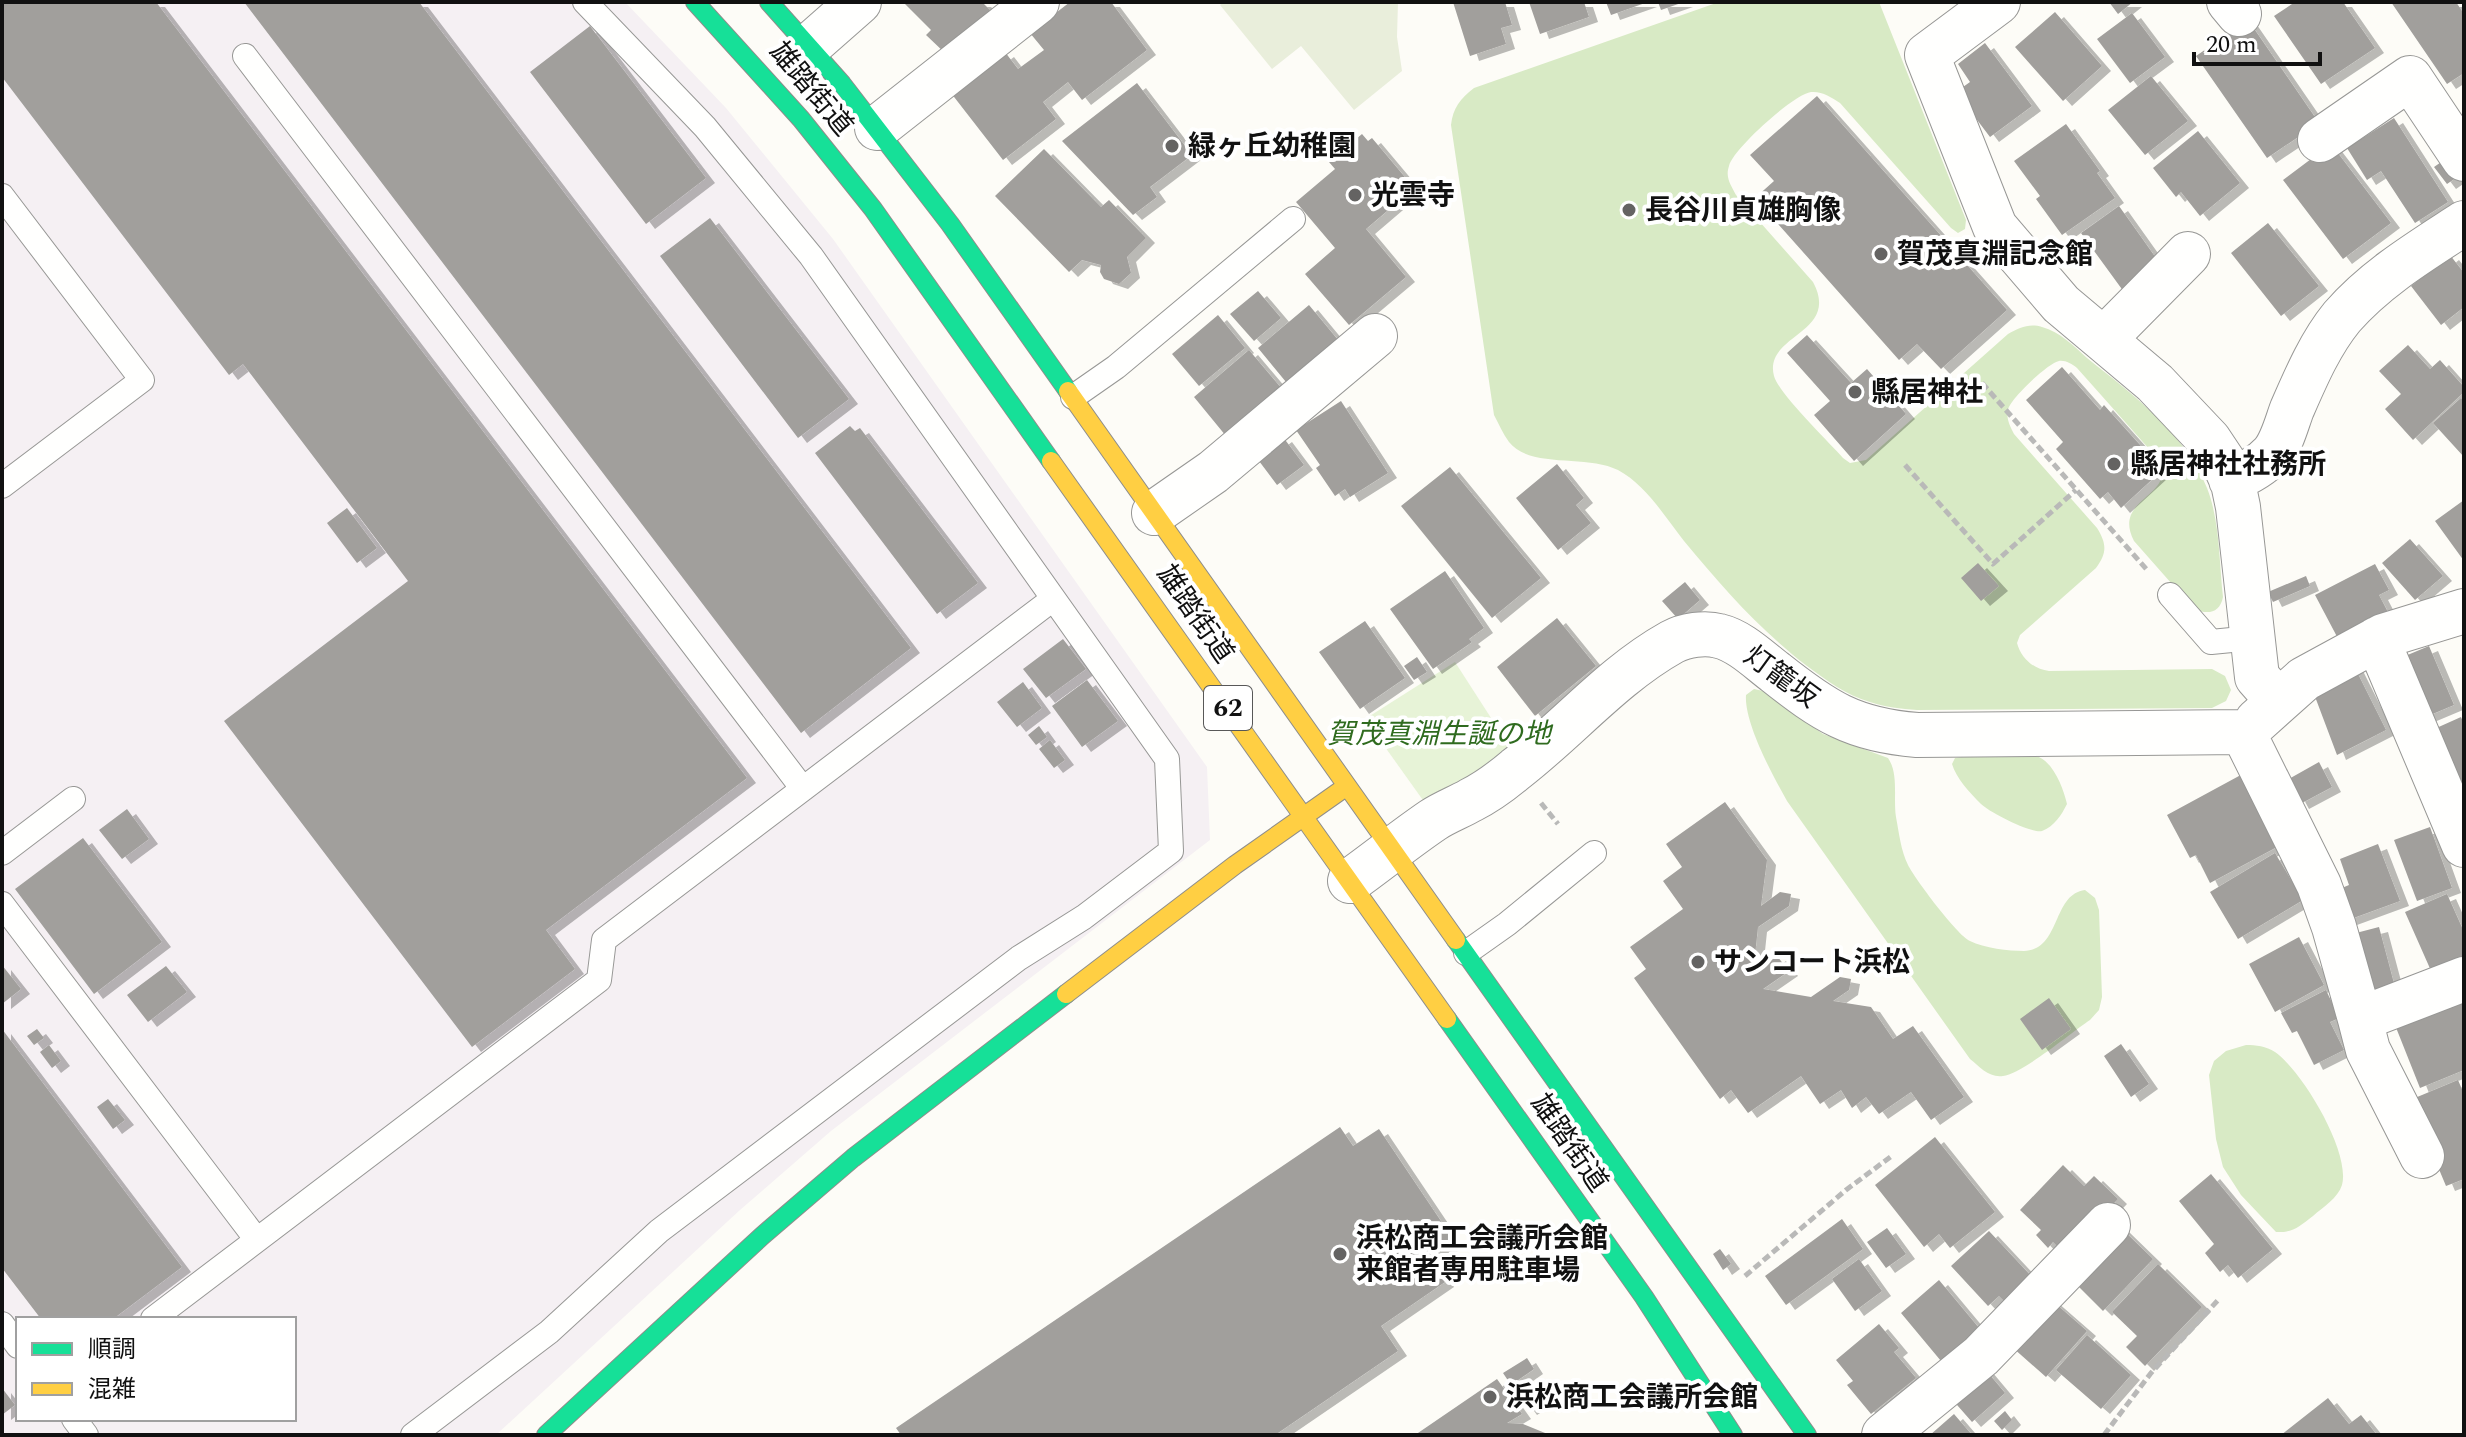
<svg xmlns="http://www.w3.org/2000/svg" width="2466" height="1437" font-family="Spectral,'Noto Sans JP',serif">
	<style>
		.industrial { fill: #f5f0f3; fill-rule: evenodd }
		.green { fill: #e7f3d7 }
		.forest { fill: #d8eac5 }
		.cemetery { fill: #e9eedb }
		.building { fill: #a19f9c; filter: url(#shadow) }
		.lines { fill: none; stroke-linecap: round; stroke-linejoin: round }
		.lane-casing { stroke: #979795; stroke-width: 26 }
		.street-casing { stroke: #979795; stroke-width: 46 }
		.fast-casing { stroke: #8e8d8b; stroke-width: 20 }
		.slow-casing { stroke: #8e8d8b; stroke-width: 20 }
		.path { stroke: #b9b9b8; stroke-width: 5; stroke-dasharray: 8 4; stroke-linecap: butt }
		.lane { stroke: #fffffe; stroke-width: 24 }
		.street { stroke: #fffffe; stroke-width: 44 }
		.fast { stroke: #16e098; stroke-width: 18 }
		.slow { stroke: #ffcf43; stroke-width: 18 }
		.poi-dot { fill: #646362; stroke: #fff; stroke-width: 3 }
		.labels { text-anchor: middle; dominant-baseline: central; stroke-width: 8; stroke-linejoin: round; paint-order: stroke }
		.shield { fill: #fff; stroke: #585858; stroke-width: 2 }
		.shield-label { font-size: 26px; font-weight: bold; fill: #111 }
		.street-label { font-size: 28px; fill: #111; stroke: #fff }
		.poi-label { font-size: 28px; font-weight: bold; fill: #111; stroke: #fff; text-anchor: start }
		.park-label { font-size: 28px; font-style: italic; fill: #2f6b1f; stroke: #fff }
	</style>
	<defs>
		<filter id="shadow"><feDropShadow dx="9" dy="5" stdDeviation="0" flood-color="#0004"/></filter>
	</defs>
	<rect width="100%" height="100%" fill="#fdfcf7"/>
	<!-- industrial -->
	<path class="industrial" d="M2,2H625L726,108L833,239L1207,767L1210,840L831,1131L740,1210L496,1435H2ZM18,1319H294V1419H18Z"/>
	<!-- green -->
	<path class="green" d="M1455,662L1511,749L1464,783L1425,803L1365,719Z"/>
	<!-- forest -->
	<path class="forest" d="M1719,2H1879L1966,220L1965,229L1958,233L1951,228L1840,103C1831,97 1822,91 1811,92C1794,94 1733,149 1729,166C1725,178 1731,185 1736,195L1813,282C1841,334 1763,334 1774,376C1779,394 1828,441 1843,458L1850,463L1866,460L2008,334C2019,328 2029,323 2042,327C2060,332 2074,346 2087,358C2131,393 2186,434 2207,488C2220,521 2219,562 2223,597C2220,613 2208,615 2194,609L2134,541C2111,497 2179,497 2158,459L2077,368C2072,364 2065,360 2059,361C2048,363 2010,399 2008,410C2006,419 2010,426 2014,434L2097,528C2107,544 2107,553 2096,568L2020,635L2017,643C2021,658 2033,669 2049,671L2212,669L2225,676L2231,690L2226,701L2212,708L1917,710C1901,709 1885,707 1870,702C1846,695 1826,680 1807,666C1758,628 1723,588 1684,541C1665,517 1646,485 1618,470C1587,454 1530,469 1509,442C1503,434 1499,424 1494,415L1451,125C1453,108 1460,99 1474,88Z
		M1754,689L1763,691L1823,734L1888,758C1899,774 1893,798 1896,817C1899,833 1901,851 1908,865C1915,879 1957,935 1970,941C1984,948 2009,951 2024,951C2061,950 2052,894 2085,890L2095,898L2099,910L2102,997L2099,1010L2090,1020C2072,1032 2022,1074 2003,1076C1989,1078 1980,1067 1970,1059L1787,801C1773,776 1744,723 1746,695Z
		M2036,756C2053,761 2063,787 2067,804C2062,814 2054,827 2042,831C2032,834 1989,812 1981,804C1970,793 1956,778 1952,764L1955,758L1961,757Z
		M2246,1045C2256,1045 2266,1046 2275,1052C2302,1071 2351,1152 2342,1185C2338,1198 2323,1207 2313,1216C2300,1226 2293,1233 2276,1232L2241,1195L2223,1167L2216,1139L2209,1075L2214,1061L2226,1051Z"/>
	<!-- cemetery -->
	<path class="cemetery" d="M1223,2H1398L1397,37L1402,71L1354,110L1301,46L1272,69L1220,5Z"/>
	<!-- building -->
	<path class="building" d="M2,2H156L747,778L546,930L575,969L472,1047L224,721L408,581L243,364L229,375L2,77Z
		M244,2H419L911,648L801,733Z
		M903,2H982L990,10L946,54L926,35L931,30Z
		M1070,2H1111L1147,50L1082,100L1068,82L1043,102L1056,119L1003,160L951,93L1005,52L1018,69L1044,50L1030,33Z
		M1453,2H1505L1512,25L1501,28L1506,44L1470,56Z
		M1529,2H1584L1589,17L1540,34Z
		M1606,2H1648L1611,15Z
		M1658,2H1684L1661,10Z
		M2109,2H2133L2118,14Z
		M2295,2H2343L2375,48L2321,84L2274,16Z
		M2391,2H2456L2464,14V73L2447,84Z
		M2055,12L2102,66L2063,101L2015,47Z
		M2132,13L2165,57L2130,83L2097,39Z
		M2248,20L2319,123L2267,158L2196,56Z
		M590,26L706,178L646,224L530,72Z
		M1985,43L2032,106L1990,137L1956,92L1970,82L1958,64Z
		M2151,76L2188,121L2145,155L2108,110Z
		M1137,83L1192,155L1150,187L1157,197L1133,215L1062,141Z
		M1817,96L2007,310L1941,369L1917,344L1899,360L1755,198L1774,181L1750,155Z
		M2394,118L2448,202L2415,223L2381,171L2367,180L2347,148Z
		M2066,124L2100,171L2097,173L2115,198L2062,235L2036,199L2040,196L2014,161Z
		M2198,131L2240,183L2200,216L2181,192L2176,197L2153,168Z
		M1362,134L1368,141L1372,138L1414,188L1366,229L1406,277L1349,325L1305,274L1335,248L1296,202L1335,169L1329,162Z
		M2331,144L2391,223L2343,259L2283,180Z
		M1044,149L1101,207L1109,200L1146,238L1127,257L1131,273L1119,284L1104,279L1100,272L1101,265L1082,260L1069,272L995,196Z
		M2447,158L2460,175L2447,184L2434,167Z
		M2119,206L2161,265L2124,292L2081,233Z
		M710,218L849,399L798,438L660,256Z
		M2268,223L2319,286L2281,316L2231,253Z
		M2450,255L2464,273V307L2441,325L2411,286Z
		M1258,291L1281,318L1254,341L1230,314Z
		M1309,305L1338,340L1286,382L1258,348Z
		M1218,315L1245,348L1199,386L1172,354Z
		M1807,335L1851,383L1867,369L1906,414L1854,461L1814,415L1830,401L1787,353Z
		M2408,345L2430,369L2440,360L2464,387V392L2413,440L2385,409L2401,394L2379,371Z
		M1249,350L1282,389L1226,436L1194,397Z
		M2062,367L2100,410L2104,405L2149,455L2144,459L2158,474L2121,508L2108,492L2100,499L2056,449L2063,442L2026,400Z
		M2461,398L2464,401V457L2433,423Z
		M1341,401L1388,473L1350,497L1345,489L1335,496L1316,468L1320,465L1296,430Z
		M850,426L855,431L860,428L978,583L937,614L815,453Z
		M1283,437L1304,465L1277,485L1256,457Z
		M1557,464L1584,498L1576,505L1591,523L1558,550L1516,498Z
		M1450,467L1541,578L1492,618L1401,506Z
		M2464,500V561L2435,521Z
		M347,508L377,548L357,563L327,523Z
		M2410,539L2443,576L2415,600L2382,563Z
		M1978,563L1999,586L1981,601L1961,578Z
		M2375,564L2389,590L2379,595L2393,622L2343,648L2315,595Z
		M1445,571L1484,628L1469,639L1472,642L1433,669L1390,609Z
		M2306,576L2310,586L2273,602L2268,592Z
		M1685,582L1700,600L1678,619L1662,601Z
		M1557,618L1596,666L1535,716L1497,667Z
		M1365,621L1405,678L1360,709L1319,652Z
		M1063,639L1086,669L1046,698L1023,669Z
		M2429,646L2454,705L2423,718L2398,659Z
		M1417,657L1427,672L1414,680L1404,666Z
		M2354,666L2386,730L2337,755L2311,686Z
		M1087,680L1118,721L1082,747L1052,706Z
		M1023,682L1042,708L1017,727L997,702Z
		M2461,717L2464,724V784L2457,787L2423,734Z
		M1039,726L1047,737L1036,745L1028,735Z
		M1050,740L1065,760L1054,768L1039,749Z
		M2319,762L2332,787L2300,804L2287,780Z
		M2250,770L2288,841L2210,883L2196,855L2190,858L2167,815Z
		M1725,802L1767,860L1761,906L1780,892L1791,894L1789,906L1758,927L1753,974L1777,956L1789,971L1763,989L1811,997L1840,977L1851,979L1849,990L1833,1001L1871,1007L1893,1039L1913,1026L1964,1097L1931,1120L1911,1092L1879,1114L1866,1097L1852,1108L1841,1090L1820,1104L1801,1076L1748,1113L1731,1090L1720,1099L1634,978L1646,969L1630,947L1683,909L1663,881L1682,867L1666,844Z
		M127,809L149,839L122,859L99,830Z
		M2430,827L2452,888L2417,901L2394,840Z
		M83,838L162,942L94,994L15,889Z
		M2378,844L2400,901L2348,920L2337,890L2349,885L2340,859Z
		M2275,853L2303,900L2238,939L2210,892Z
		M2447,894L2464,932V959L2432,973L2405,912Z
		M2379,927L2396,991L2372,996L2356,933Z
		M2299,937L2324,985L2275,1012L2249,964Z
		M2,965L21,989L2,1004Z
		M166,966L187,992L148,1022L127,995Z
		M2326,990L2339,1018L2330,1022L2344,1050L2314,1065L2297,1031L2292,1033L2281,1013Z
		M2049,998L2071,1029L2042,1050L2020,1019Z
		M2464,998V1070L2420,1088L2395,1025Z
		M2,1029L182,1267L113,1319H41L2,1268Z
		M37,1029L44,1038L34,1045L27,1036Z
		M2121,1044L2149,1084L2131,1097L2104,1056Z
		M49,1045L61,1061L52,1068L40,1052Z
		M2458,1080L2464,1094V1179L2446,1186L2410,1100Z
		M108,1099L125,1120L113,1129L97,1107Z
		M1340,1127L1353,1146L1379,1129L1455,1242L1429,1259L1445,1282L1381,1326L1398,1351L1275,1435H901L896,1428Z
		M1935,1137L1995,1212L1950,1248L1939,1234L1924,1247L1875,1185Z
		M2063,1165L2084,1186L2094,1176L2118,1199L2065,1254L2053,1242L2048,1248L2036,1235L2041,1230L2020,1210Z
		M2211,1174L2273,1249L2238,1278L2228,1265L2220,1272L2205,1253L2214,1244L2179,1201Z
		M1842,1219L1863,1249L1786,1305L1765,1276Z
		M2119,1226L2153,1259L2103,1311L2069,1277Z
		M1887,1228L1906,1254L1886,1268L1867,1242Z
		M1989,1231L2032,1277L2005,1302L1999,1296L1988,1306L1951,1266Z
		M1720,1249L1731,1264L1723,1270L1713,1254Z
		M1859,1259L1882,1291L1855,1311L1832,1279Z
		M2158,1264L2202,1307L2145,1366L2126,1347L2137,1336L2112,1312Z
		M1939,1280L1984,1334L1946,1367L1901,1313Z
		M2048,1297L2087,1331L2046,1377L2012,1347Z
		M1879,1324L1899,1348L1894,1352L1916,1378L1871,1414L1847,1385L1853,1381L1836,1360Z
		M2087,1335L2131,1375L2101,1409L2056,1370Z
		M1527,1358L1534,1369L1511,1385L1503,1373Z
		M1984,1368L2005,1393L1972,1422L1950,1397Z
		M1497,1379L1522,1414L1507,1423L1523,1424L1550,1435H1415Z
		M1544,1383L1551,1395L1528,1410L1520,1399Z
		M2,1388L15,1405L2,1415Z
		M2328,1398L2349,1424L2361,1415L2377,1435H2281Z
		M2005,1411L2012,1420L2002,1430L1994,1421Z
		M1954,1414L1972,1435H1930Z"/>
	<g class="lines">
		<defs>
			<path id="lane" d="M245,56L803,789
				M2,196L142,380L2,486
				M1073,397L1116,367L1293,219
				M2170,595L2211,642L2252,638
				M2,853L73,799
				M2,904L257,1240
				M1466,953L1507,924L1594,853
				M153,1319L599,980L604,940L1053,599
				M2,1324L18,1346
				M74,1419L86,1435
				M413,1435L549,1332L659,1231L1019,958L1084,917L1171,851L1167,759L811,256L705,127L585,2"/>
			<path id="street" d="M1998,2L1927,55L1995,227L2061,304L2155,383L2209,440L2223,461L2233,483L2238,507L2257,677L2278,701
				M2229,2L2239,14
				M809,46L859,2
				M877,128L1037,2
				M2320,140L2410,78L2464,159
				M2104,339L2188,254
				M2231,480C2246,474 2261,466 2272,454C2282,443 2287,422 2292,409C2306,377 2320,344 2342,317C2376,278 2421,251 2464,223
				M1154,513L1213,472L1375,336
				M2377,639L2464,845
				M2257,721L2304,679L2383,636L2464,611
				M2243,732L2319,885L2334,927L2360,1019L2464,979
				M1350,881C1378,861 1405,839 1433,820C1445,812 1459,807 1471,800C1487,792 1503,780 1516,769C1569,728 1613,675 1672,642C1685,635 1705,632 1719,636C1740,641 1759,660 1775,672C1824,711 1853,730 1917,735L2243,732
				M2360,1019L2368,1050L2422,1156
				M1884,1435L1981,1356L2108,1225"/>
			<path id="fast" d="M695,2L801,119L873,209L1051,461
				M769,2L842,84L950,224L1068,391
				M1456,940L1807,1435
				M1447,1019L1644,1297L1733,1435
				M546,1435L762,1236L853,1158L1066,994"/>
			<path id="slow" d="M1068,391L1456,940
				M1051,461L1447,1019
				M1066,994L1235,865L1347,786"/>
		</defs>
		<!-- lane casing -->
		<use href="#lane" class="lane-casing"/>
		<!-- street casing -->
		<use href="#street" class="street-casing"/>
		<!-- fast casing -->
		<use href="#fast" class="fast-casing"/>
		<!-- slow casing -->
		<use href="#slow" class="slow-casing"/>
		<!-- path -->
		<path class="path" d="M1982,383L2148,571
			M1905,465L1993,564L2076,490
			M1541,803L1558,824
			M1745,1276L1846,1190L1893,1155
			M2104,1435L2151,1373L2219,1299"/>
		<!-- lane -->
		<use href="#lane" class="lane"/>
		<!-- street -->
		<use href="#street" class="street"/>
		<!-- fast -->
		<use href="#fast" class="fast"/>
		<!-- slow -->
		<use href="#slow" class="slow"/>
	</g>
	<!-- markers -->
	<g class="poi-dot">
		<circle cx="1172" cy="146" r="8"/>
		<circle cx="1355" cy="195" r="8"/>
		<circle cx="1629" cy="210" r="8"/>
		<circle cx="1881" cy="254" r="8"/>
		<circle cx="1855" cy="392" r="8"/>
		<circle cx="2114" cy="464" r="8"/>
		<circle cx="1698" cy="962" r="8"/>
		<circle cx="1340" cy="1254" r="8"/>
		<circle cx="1490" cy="1397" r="8"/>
	</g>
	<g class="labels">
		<!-- shield labels -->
		<rect class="shield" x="1204" y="686" width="48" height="44" rx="6"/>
		<g class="shield-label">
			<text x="1228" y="708">62</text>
		</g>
		<!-- street labels -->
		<g class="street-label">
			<text transform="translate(811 89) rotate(50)">雄踏街道</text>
			<text transform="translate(1195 614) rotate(55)">雄踏街道</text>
			<text transform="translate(1781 677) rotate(36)">灯籠坂</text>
			<text transform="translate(1569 1143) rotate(55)">雄踏街道</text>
		</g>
		<!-- poi labels -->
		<g class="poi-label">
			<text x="1188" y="146">緑ヶ丘幼稚園</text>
			<text x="1371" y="195">光雲寺</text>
			<text x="1645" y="210">長谷川貞雄胸像</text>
			<text x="1897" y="254">賀茂真淵記念館</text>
			<text x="1871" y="392">縣居神社</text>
			<text x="2130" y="464">縣居神社社務所</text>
			<text x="1714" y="962">サンコート浜松</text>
			<text x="1356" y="1238">浜松商工会議所会館<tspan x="1356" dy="32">来館者専用駐車場</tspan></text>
			<text x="1506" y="1397">浜松商工会議所会館</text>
		</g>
		<!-- park labels -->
		<g class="park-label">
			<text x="1439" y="734">賀茂真淵生誕の地</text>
		</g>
	</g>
	<!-- border -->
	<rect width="2466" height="1437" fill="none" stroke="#111111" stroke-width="8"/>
	<!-- legend -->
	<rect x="16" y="1317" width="280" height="104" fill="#ffffff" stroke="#a0a0a0" stroke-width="2"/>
	<rect x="32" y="1343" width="40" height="12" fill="#16e098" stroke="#a0a0a0" stroke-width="2"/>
	<text x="88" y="1357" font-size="24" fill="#111111">順調</text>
	<rect x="32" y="1383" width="40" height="12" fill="#ffcf43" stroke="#a0a0a0" stroke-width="2"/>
	<text x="88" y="1397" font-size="24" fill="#111111">混雑</text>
	<!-- scale -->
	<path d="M2194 52v12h126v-12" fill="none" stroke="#111111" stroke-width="4"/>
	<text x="2206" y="52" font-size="24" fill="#111111" stroke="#ffffff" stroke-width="6" paint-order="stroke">20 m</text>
</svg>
